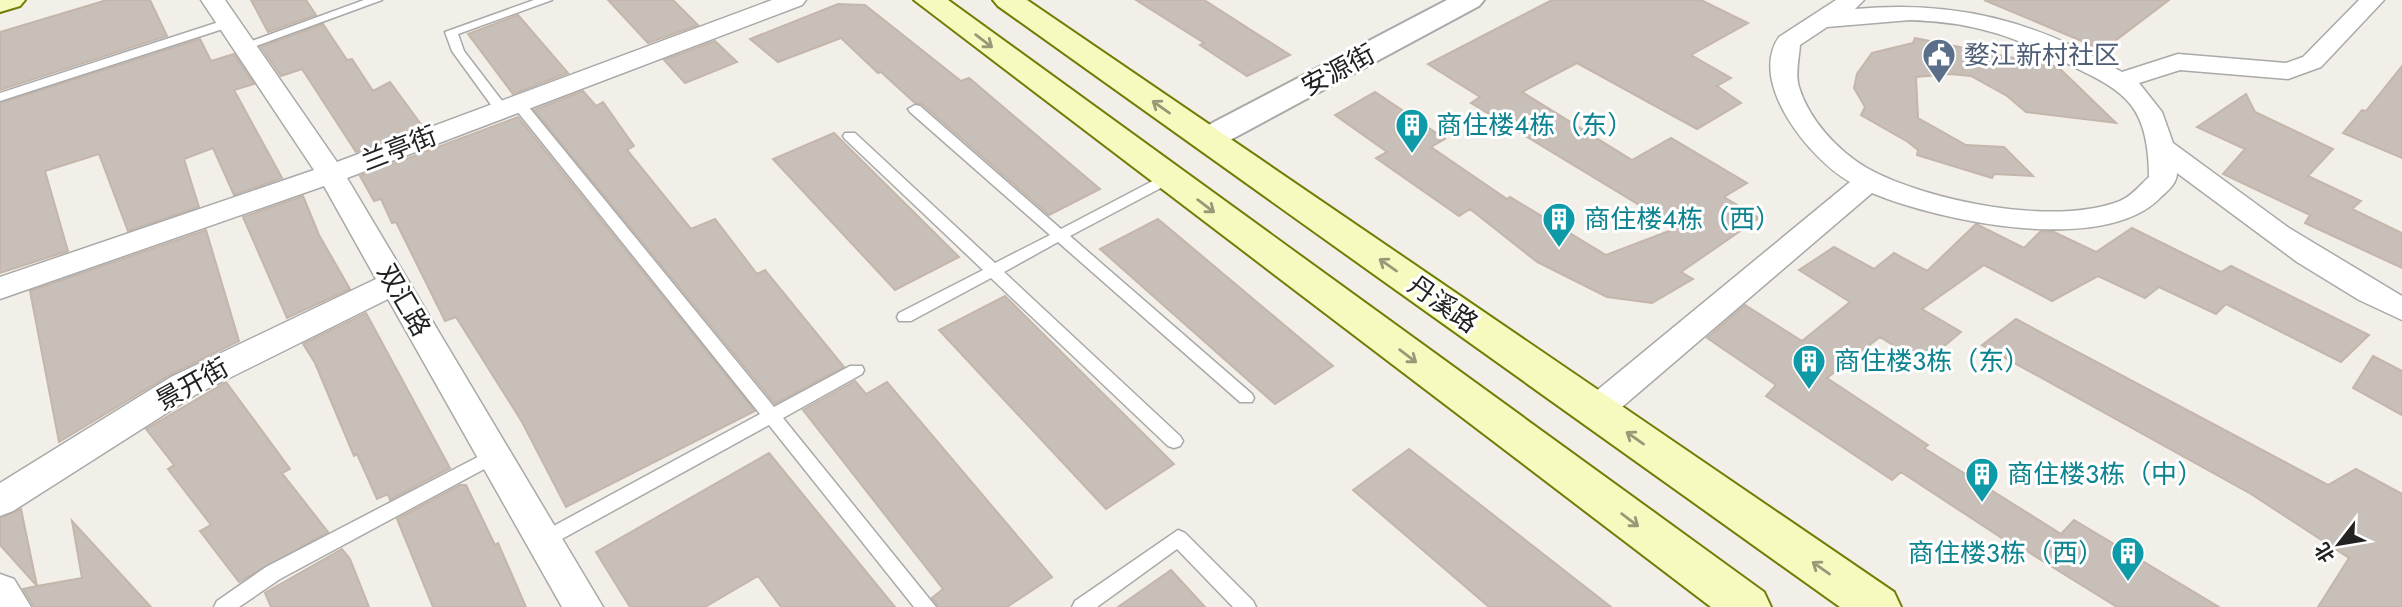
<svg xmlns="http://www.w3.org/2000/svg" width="2402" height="607" font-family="Jost,'Noto Sans SC',sans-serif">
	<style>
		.building { fill: #c7bfb8; stroke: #c4b6ab; stroke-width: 2 }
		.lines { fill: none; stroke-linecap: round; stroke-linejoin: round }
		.service-casing { stroke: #a9a9a9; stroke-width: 3 }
		.minor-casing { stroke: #a9a9a9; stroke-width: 3 }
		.tertiary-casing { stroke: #a9a9a9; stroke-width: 4 }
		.secondary-casing { stroke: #707d05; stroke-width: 4 }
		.service { fill: #fff; fill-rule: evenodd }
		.minor { fill: #fff; fill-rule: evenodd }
		.tertiary { fill: #fff; fill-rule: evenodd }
		.secondary { fill: #f7fabf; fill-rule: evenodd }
		.oneway { stroke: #979978 }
		.labels { text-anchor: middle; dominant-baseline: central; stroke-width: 6; stroke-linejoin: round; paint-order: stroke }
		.service-label { font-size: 26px; fill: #4e5e75; stroke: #fff; text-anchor: start }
		.street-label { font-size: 26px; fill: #222; stroke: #fff }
		.culture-label { font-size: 26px; fill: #0d838f; stroke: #fff; text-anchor: start }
	</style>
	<rect width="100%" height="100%" fill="#f2efe9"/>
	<!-- building -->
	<path class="building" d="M107,0H150L167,36L0,90V32Z
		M251,0H306L316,15L268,32Z
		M608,0H673L698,25L648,43Z
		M1136,0H1204L1290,55L1247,76L1200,45L1204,43Z
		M1552,0H1701L1748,23L1691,55L1731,78L1717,86L1741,103L1697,129L1577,63L1522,92L1632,160L1671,138L1747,183L1724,197L1759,218L1681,272L1693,279L1652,303L1607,297L1537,262L1470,209L1459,216L1376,158L1387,152L1335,115L1375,92L1445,139L1431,147L1507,199L1510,197L1606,255L1677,228L1471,103L1480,97L1428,64Z
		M1984,0H2169L2103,50Z
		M838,4L865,5L961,81L969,78L1100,189L1049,215L922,104L915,103L881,72L878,73L841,38L778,62L750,39Z
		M518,15L568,73L513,94L468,34Z
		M323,24L347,60L352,59L373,91L390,82L423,127L356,152L302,69L281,76L261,47Z
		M1915,38L2058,67L2116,123L2026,112L2007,96L1971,76L1950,74L1916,77L1918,118L1966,145L2004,147L2033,176L1994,174L1992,178L1917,155L1918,150L1908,142L1861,115L1865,107L1854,88L1857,74L1872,53L1913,43Z
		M200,39L211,61L234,54L254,84L234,90L282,178L234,195L213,148L184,159L199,207L128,231L99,154L45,171L68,251L0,273V103Z
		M715,41L737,62L685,83L664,60Z
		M2402,66V158L2343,133L2362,110L2366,111Z
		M583,91L596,106L603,102L634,146L627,150L691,229L715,219L757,274L765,270L844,367L775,404L534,110Z
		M2246,94L2255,112L2333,149L2308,176L2361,201L2352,209L2402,233V268L2305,223L2310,215L2223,174L2245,149L2197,127Z
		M518,117L755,411L566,507L522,422L456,317L445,321L396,222L392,223L381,199L374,201L360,176Z
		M834,133L959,257L895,290L773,159Z
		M303,196L319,235L350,289L287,318L243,217Z
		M1158,219L1333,366L1275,404L1100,249Z
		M1976,224L2024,248L2041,231L2054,232L2096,252L2132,228L2221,272L2231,266L2369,335L2341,362L2226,304L2216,314L2159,287L2145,298L2098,276L2052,301L1984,265L1922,309L1961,332L1923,364L1880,337L1827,378L1928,445L1924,448L2061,534L2074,520L2219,607H2117L2022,548L2020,550L1901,472L1892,480L1766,396L1776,385L1707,338L1745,305L1802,341L1850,302L1799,270L1834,247L1874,269L1894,253L1927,271Z
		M206,230L239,341L170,375L59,442L30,291Z
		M1005,296L1174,464L1106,509L939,330Z
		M366,313L450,468L390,500L388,494L377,499L357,454L354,456L315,363L303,344Z
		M2016,319L2328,485L2356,469L2402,494V607H2318L2349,558L2251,494L1982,345Z
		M2373,356L2402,371V415L2353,388Z
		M855,381L866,394L887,382L1052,577L1007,607H939L932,598L943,589L803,410Z
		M226,382L290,469L282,473L328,532L239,582L200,531L211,525L168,469L174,465L146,429Z
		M1409,449L1611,607H1489L1353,490Z
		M769,453L895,607H781L758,576L705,607H630L596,552Z
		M460,485H466L495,545L498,543L526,607H433L397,519Z
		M21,509L37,586L82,578L72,521L151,607H34L23,589L37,586L0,545V518Z
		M342,549L350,559L369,607H271L265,593Z
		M1171,570L1205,607H1118Z"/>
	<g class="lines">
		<defs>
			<path id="service" d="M364,0H382L248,49L244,50L238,46Z
				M534,0H552L458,34L464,51L509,110L502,114L497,113L452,51L445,32Z
				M228,19L234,23L232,26L0,101V93Z
				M518,99L523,100L774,407L850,366H862L864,370L862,374L783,418L936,607H914L769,425L551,545L544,548L537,545L535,540L537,535L760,414L513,106L511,103Z
				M915,105L920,106L1061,229L1164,175H1174L1176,178L1174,181L1070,236L1252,394L1254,398L1252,402H1240L1058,242L1004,272L1180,436L1183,441L1180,446L1174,448L1168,446L991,278L911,321H899L897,317L899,313L983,270L845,139L843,136L845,133H855L995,263L1050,235L910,112L908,109Z
				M495,448L501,450L504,455L501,460L280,579L239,607H214L217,601L266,567Z
				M1178,530L1185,533L1253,601L1256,607H1233L1177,549L1097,607H1072L1075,601Z"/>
			<path id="minor" d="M201,0H225L337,162L772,0H806L802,5L347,178L603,607H562L388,299L195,395L13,511L0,516V483L171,377L376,279L324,186L0,299V277L314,170Z
				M1836,0H1864L1855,9C1956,0 2036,21 2122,72L2178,54L2286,63L2303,57L2359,0H2384L2321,67L2288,79L2180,70L2139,83L2162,112L2173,143L2289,228L2402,296V320L2359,300L2297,262L2177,173C2177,184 2167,191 2160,198C2103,256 1939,221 1872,193L1608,419L1596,423L1584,419L1579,410L1584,401L1850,182C1811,160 1747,83 1779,37ZM1910,20C1977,22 2020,38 2078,69C2096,78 2118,88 2131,105C2146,124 2149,153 2149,177C2140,185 2132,196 2120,201C2055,227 1926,201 1867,168C1838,151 1809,120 1799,87C1795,74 1799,59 1800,45L1827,27Z
				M0,574L14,579L31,607H0Z"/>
			<path id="tertiary" d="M1447,0H1484L1479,6L1219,146L1207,149L1195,146L1190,139L1195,132Z"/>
			<path id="secondary" d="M0,0H25L20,6L0,12Z
				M914,0H948L1764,592L1771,607H1711Z
				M993,0H1027L1894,592L1901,607H1840L998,6Z"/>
		</defs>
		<!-- service casing -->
		<use href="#service" class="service-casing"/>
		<!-- minor casing -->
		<use href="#minor" class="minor-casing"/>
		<!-- tertiary casing -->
		<use href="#tertiary" class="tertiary-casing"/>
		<!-- secondary casing -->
		<use href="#secondary" class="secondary-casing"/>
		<!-- service -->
		<use href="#service" class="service"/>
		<!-- minor -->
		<use href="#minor" class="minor"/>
		<!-- tertiary -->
		<use href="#tertiary" class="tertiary"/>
		<!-- secondary -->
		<use href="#secondary" class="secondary"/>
	</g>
	<!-- one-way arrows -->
	<defs><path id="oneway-shaft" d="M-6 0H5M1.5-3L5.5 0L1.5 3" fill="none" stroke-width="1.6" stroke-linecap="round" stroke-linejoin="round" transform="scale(1.75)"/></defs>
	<g class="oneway">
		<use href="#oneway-shaft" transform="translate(984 41) rotate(37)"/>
		<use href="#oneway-shaft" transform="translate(1161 107) rotate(-145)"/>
		<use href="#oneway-shaft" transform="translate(1206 206) rotate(37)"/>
		<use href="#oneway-shaft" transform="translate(1388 265) rotate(-145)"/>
		<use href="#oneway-shaft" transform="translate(1408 356) rotate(37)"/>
		<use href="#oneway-shaft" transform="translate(1635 438) rotate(-145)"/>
		<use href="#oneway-shaft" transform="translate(1630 520) rotate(37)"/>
		<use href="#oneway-shaft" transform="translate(1821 568) rotate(-145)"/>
	</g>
	<!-- icons -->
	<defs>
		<symbol id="civic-pin" viewBox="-11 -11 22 30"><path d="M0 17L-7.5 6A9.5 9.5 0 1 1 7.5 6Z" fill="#5c6f8a" stroke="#fff"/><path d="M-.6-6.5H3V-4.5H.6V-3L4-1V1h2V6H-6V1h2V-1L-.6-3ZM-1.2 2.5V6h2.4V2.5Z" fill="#fff"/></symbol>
		<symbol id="building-pin" viewBox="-11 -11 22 30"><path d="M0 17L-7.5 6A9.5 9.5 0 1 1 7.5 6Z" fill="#0f9aa8" stroke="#fff"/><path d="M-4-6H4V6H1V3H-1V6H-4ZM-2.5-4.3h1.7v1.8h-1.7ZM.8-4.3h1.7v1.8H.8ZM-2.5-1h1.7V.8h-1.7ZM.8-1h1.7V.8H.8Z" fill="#fff"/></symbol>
	</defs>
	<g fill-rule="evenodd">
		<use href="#civic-pin" x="1920" y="36" width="38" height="52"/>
		<use href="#building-pin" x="1393" y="106" width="38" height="52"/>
		<use href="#building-pin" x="1540" y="200" width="38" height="52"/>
		<use href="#building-pin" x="1790" y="342" width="38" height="52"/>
		<use href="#building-pin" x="1963" y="455" width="38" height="52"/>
		<use href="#building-pin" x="2109" y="534" width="38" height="52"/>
	</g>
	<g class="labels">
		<!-- service labels -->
		<g class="service-label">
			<text x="1964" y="55">婺江新村社区</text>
		</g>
		<!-- street labels -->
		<g class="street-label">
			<text transform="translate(1338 70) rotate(-28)">安源街</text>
			<text transform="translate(399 148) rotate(-21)">兰亭街</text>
			<text transform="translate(404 300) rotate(60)">双汇路</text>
			<text transform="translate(1443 304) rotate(35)">丹溪路</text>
			<text transform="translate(192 384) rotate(-29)">景开街</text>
		</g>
		<!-- culture labels -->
		<g class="culture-label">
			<text x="1436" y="125">商住楼4栋（东）</text>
			<text x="1584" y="219">商住楼4栋（西）</text>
			<text x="1834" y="361">商住楼3栋（东）</text>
			<text x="2007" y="474">商住楼3栋（中）</text>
			<text x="2104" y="553" text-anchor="end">商住楼3栋（西）</text>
		</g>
	</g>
	<!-- north arrow -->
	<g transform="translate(2339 544) rotate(239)" stroke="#ffffff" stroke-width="5" paint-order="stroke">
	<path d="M0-5L12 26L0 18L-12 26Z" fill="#222222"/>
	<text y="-10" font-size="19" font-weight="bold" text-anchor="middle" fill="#222222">北</text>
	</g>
</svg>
